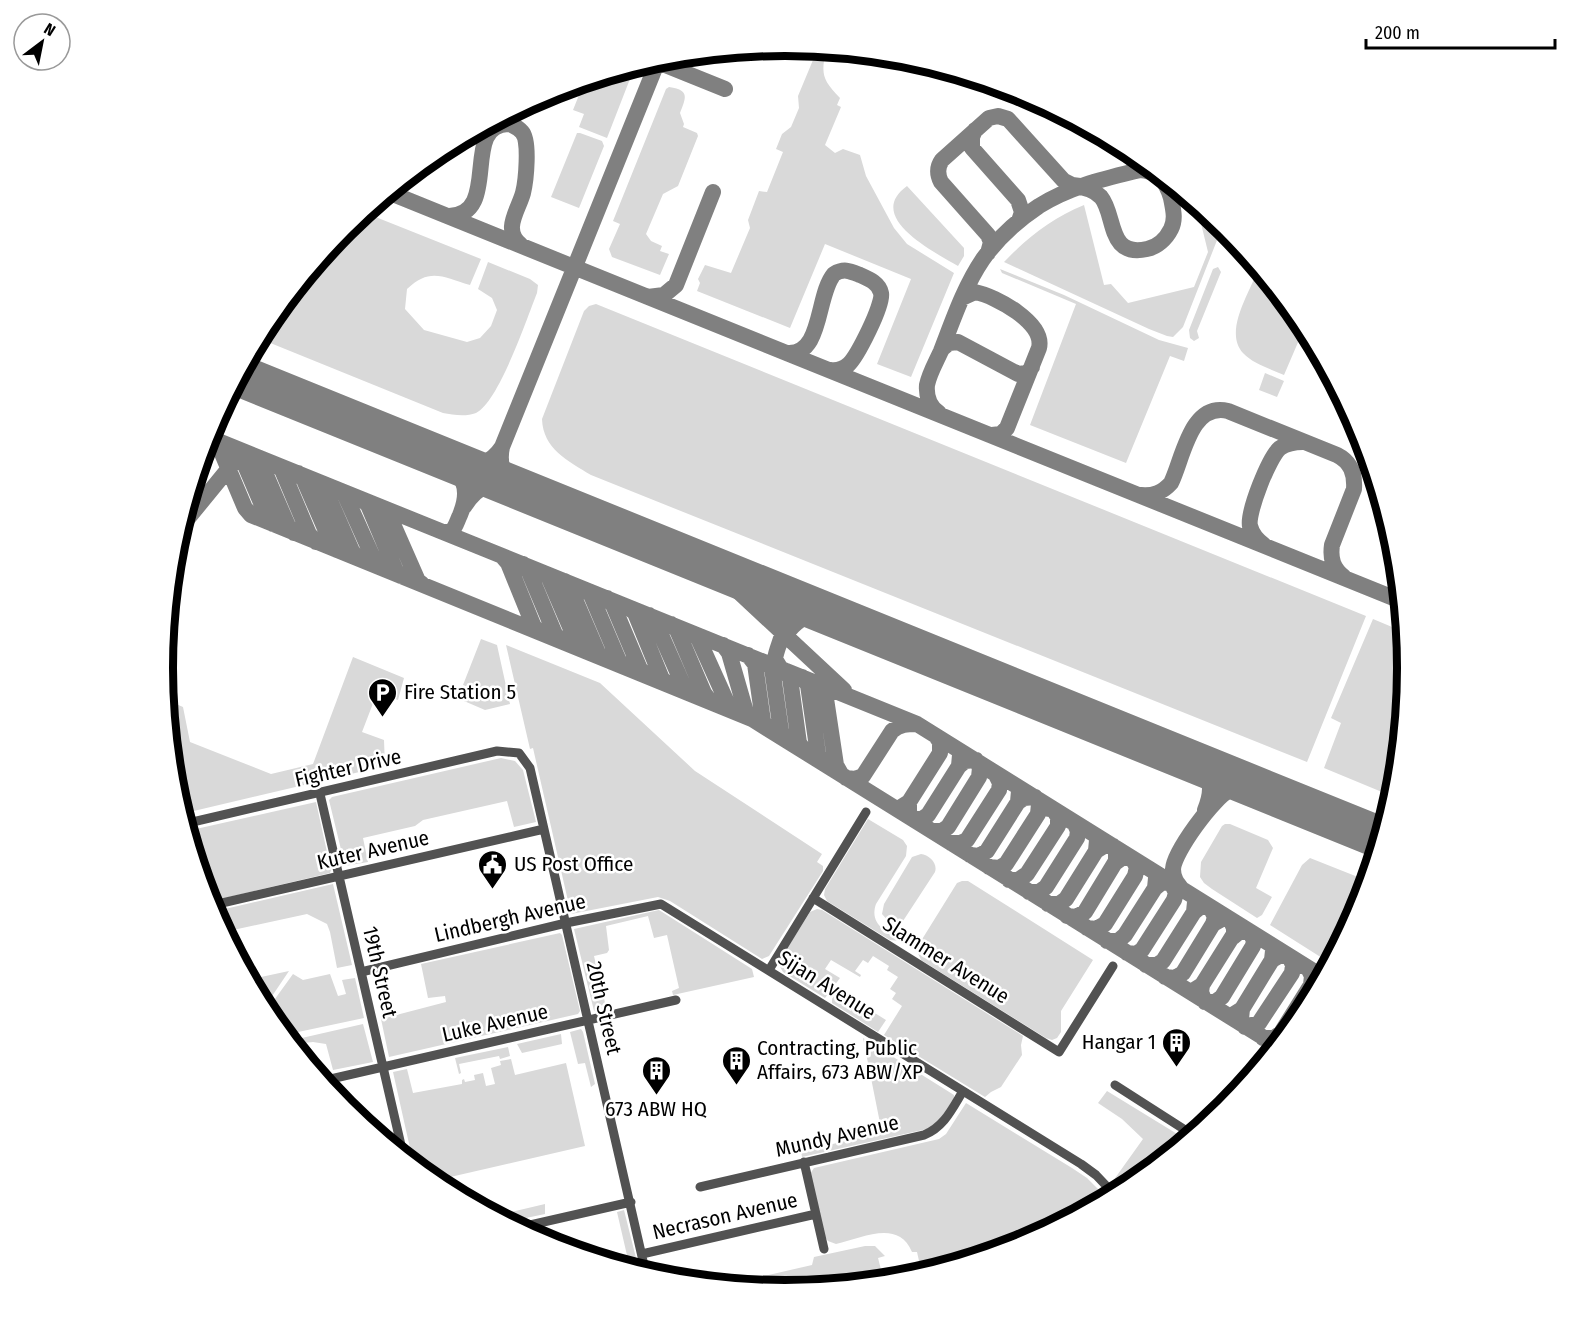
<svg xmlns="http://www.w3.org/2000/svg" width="1570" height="1336" font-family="'Fira Sans Condensed',sans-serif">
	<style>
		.green { fill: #d9d9d9 }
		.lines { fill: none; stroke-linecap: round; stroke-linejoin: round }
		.taxiway { stroke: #808080; stroke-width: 16 }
		.runway { stroke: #808080; stroke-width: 42 }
		.minor { stroke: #525252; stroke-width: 9 }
		.labels { text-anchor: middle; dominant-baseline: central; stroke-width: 5; stroke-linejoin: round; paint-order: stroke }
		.poi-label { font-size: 21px; fill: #000; stroke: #fff; text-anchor: start }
		.street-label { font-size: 21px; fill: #000; stroke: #fff }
		.rim { fill: none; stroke: #000; stroke-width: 8 }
	</style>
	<rect width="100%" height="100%" fill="#fff"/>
	<!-- green -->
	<path class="green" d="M818,48L826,49C821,75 822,79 840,98L837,105L841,107L825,145L835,153L843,149L860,155L866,176L894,228L907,244L954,273L911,377L877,364L911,279L825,244L790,328L697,291L700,283L698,279L705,265L731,273L750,228L748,220L759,191L767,192L783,152L776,149L782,134L791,127L799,108L798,96Z
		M635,66L607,138L579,127L584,114L573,110L583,85L578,83Z
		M669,87C690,90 686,97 680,113L684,124L683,127L697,133L698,136L678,186L663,194L646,234L651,241L662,246L660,251L669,254L660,275L612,257L609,249L620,224L613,221L666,89Z
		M577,133H580L602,141L604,146L579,208L551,197Z
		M907,186L964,248V256L958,266C934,252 864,217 907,186Z
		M1196,203L1223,225L1183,327L1173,337L1167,336L1149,329L1004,262C1028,237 1052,218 1084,205L1104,285L1111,284L1128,303L1194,287L1208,252Z
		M363,212L481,259L470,285C443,277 430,267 407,289L405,309L424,330L467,342L480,338L491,326L497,310L492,298L478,289L488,262L530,279L538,285L537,293C527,318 499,402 476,413C466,417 453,415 443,413L258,338L267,322L345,227Z
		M1257,266C1261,271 1267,276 1268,282C1270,290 1270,297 1275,304C1283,315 1299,315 1305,326L1284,375C1271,369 1253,364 1243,353C1224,332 1248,296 1256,274Z
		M1218,267L1221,272L1197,331L1199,338L1194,341L1190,338L1189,330L1213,269Z
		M1000,269L1064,295L1159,340L1188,348L1184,361L1170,356L1126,463L1030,425L1076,304L1002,273Z
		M596,304L1366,616L1307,762L591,475C568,461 543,449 542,419L584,311L589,306Z
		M1265,373L1284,381L1277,397L1259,390Z
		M1373,619L1404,632L1408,668L1394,797L1324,768L1341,723L1331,718Z
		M481,639L497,645L510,704L485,710L464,701L469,688L463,685Z
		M506,645L600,683L695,771L822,854L817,862L823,866V871L769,956L762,959L670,901L658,897L571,914L533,748L530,749Z
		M353,657L404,678L398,700L377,693L362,732L384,740L385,766L181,814L174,789L167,716L176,704L183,707L190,742L271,774L313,764Z
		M501,758L515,761L523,770L536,822L514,827L507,801L423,820L415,826L363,838L368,862L345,866L329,800L332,797Z
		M316,802L331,870L330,873L208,902L187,831Z
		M868,819L903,840L907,846L906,856L876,904C869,924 886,931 900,941L890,940L827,901L824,895L825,889Z
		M1225,824H1230L1268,840L1273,848L1256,888L1272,897L1262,915L1257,918L1212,889L1204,883L1200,877L1201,862L1222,826Z
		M921,854C929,855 938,863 935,872L903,921L899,924L889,922L882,914L884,904L912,857Z
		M1310,858L1368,881L1360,907L1330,963L1270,925L1302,865Z
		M962,881H968L1093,960L1061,1011V1032L1057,1038L1052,1040L1046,1038L921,960L917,951L910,948L912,944L921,941L957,883Z
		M333,884L352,965L337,968L330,932L327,924L307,914L233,930L243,961H248L252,979L289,971L264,1008L212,912Z
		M817,909L822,910L1023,1036L1021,1045L1022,1055L1001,1087L991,1092L985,1097L884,1035L902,1006L892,999L896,993L890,989L898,977L887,970L889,966L873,956L868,963L863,960L855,971L861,975L860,977L831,960L825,969L840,978L825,998L783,972L779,965L781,958L810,912Z
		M659,910L752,969L754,977L673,995L672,991L679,988L667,935L654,938L648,916L606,926L609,950L607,953L594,956L606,1007L594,1011L574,929Z
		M560,933L562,935L580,1011L578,1014L389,1057L381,1019L446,1002L445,996L428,998L421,964Z
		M293,974L303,980L330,974L338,996L346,994L342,980L355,978L364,1018L284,1035L267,1014V1010Z
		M838,990L886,1020L878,1032L832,1003V999Z
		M363,1024L373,1062L333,1070L326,1044L313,1042L294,1044L293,1040Z
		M581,1029L583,1032L595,1084L591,1087L585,1063L578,1064L570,1032Z
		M561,1034L562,1044L522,1053L517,1044Z
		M863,1038L954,1095V1098L940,1120L927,1129L802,1157L801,1151L882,1133Z
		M508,1047L510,1056L500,1059L499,1056L459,1064L461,1073L459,1074L455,1058Z
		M511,1059L515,1075L566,1063L585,1146L433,1181L414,1166L393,1072L407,1069L413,1093L462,1084V1080L464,1079L465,1082L475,1080L474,1075L483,1073L486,1086L495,1084L491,1068L501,1065L500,1061Z
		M1107,1091L1187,1140L1182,1144L1179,1141L1176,1144L1172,1141L1170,1143L1173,1147L1169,1150L1171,1153L1131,1186L1119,1192L1113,1181L1143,1139L1122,1119L1098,1103Z
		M966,1103L1072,1168L1087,1178L1099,1190L1076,1203L1080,1213L1023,1244L922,1274L917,1252H912C898,1219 863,1238 836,1244L828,1241L825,1237L810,1174L814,1168L939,1139L946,1134Z
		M545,1204V1214L507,1222L503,1214Z
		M624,1210L637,1262L629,1264L617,1212Z
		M865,1246H875L885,1256L878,1258L884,1281L860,1284L858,1278L820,1287L818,1281L778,1290L725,1285L812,1265L814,1257Z"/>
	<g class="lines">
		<!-- taxiway -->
		<path class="taxiway" d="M658,62L725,89
			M497,119C505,122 516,125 522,132C530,141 526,181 523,193C518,211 502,230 521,245
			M975,130L972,137V148L1018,200L1022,212L1019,221
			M1076,187C1085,187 1094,190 1101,197C1116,215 1107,258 1147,249C1157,247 1166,239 1171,229C1176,219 1173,209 1171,198C1166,181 1158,171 1139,170
			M391,189L402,185L411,173
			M388,192L1401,601
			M449,216C502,215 460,125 508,124
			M988,253L991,242L988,235L941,182C937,174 937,167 942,160L989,118L998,116L1008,119L1064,181L1072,185L1080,186
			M648,297L664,295L676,285L713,192
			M962,298L975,292C996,296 1045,323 1039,348L1007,428L1001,434L992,435
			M942,349L949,343L958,342L1018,374L1027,373L1032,367
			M787,353C823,356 816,295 834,274C844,268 850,271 860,275C869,279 879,283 881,293C884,304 857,357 848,365C842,370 837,371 830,370
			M939,413C930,407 926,396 927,385C929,374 936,362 941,351C953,320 964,287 983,259C998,238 1018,220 1039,206C1074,184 1113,177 1152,167
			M213,439L218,444L245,508L251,515L752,719L1277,1046
			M213,439L917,724L1323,977
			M234,448L239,451L268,519L273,524
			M254,456L260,461L288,526L294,533
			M440,457C462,475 472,486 460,515C457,521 456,527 451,532H444
			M457,464C477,466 490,465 502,447
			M277,465L282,470L309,534L316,542
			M298,473L304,480L330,540L337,550
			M319,482L324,487L352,551L357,558
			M341,491L345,495L375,562L379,567
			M526,492C508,481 497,470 502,447L659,58
			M1141,495C1153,496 1162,493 1171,483C1183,459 1190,402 1228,411L1337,455C1351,462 1355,474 1354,489L1332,545C1330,559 1333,568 1344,577
			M363,500L368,505L396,571L401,576
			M464,507C479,482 492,483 518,489
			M383,508L389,515L418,581L422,584
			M180,528L234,462
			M1264,545C1257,540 1252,534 1250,526C1247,513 1269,457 1280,448C1287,443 1295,442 1303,442
			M502,556L508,563L534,627L540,632
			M703,563L728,582L844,690
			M523,564L529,572L555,634L561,641
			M544,573L549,578L577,643L582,649
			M565,581L571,590L598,653L603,658
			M752,583C771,595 786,611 782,635C780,643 776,651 775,659L781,669
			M586,590L591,595L619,661L626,667
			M607,598L613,605L640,669L647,676
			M628,607L635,613L662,679L668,684
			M649,615L655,621L684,687L689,693
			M671,624L677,630L704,693L710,701
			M692,633L698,638L730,709
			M781,642C799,613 811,612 842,620
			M723,645L729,653L746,712L751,718
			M748,655L755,664L763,721L767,728
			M767,663L772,668L781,731L787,741
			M784,670L790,678L799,743L805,751
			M802,677L808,685L818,754L822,762
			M819,684L825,692L836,765L841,774
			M1185,758C1209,773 1216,783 1205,810
			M846,778L855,779L863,776L892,731C900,724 907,724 917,724
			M909,802V813L913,819H922L928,815L959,766L960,755
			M901,807L909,802L940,753V742L936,736
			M932,831H942L948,827L979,777L980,768L976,760L965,761L959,766
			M951,843H960L967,840L999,790L1000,783L995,773L992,772
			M970,855L979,856L987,851L1018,802L1019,791
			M989,867L999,868L1006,864L1038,814L1039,804L1035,797L1024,798L1018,802
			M1009,880H1018L1027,874L1058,826V817L1053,809H1049
			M1182,889C1177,883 1173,878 1173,869C1174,852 1214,797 1230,790C1241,786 1251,787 1262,790
			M1029,892H1039L1046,887L1077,838L1078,831L1074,822L1070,821
			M1048,904H1059L1066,899L1096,851L1097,840
			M1067,916L1076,917L1085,912L1116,861V852L1113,846H1104L1096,851
			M1087,928L1096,929L1105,924L1135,876L1137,867L1132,858H1122L1115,863
			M1107,941H1118L1125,935L1155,888L1156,878
			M1127,953L1136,954L1142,950L1174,900L1176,893L1171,882L1161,883L1155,888
			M1146,965H1157L1163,961L1194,912L1195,902
			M1165,977L1175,978L1183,973L1213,924L1215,917L1210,907H1200L1194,912
			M1202,985L1201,992L1205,1002H1215L1222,997L1253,946L1254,940L1249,931L1239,932L1233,937
			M1194,990L1202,985L1234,934V928L1230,919H1222L1213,924
			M1242,1009L1241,1019L1245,1027L1259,1023L1292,973L1293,965L1289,956H1279L1272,960
			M1234,1014L1242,1009L1272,960L1273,951
			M1263,1038H1274L1281,1033L1311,985L1312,976L1308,968L1305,967"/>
		<!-- runway -->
		<path class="runway" d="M238,375L1381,838"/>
		<!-- minor -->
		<path class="minor" d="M320,794L404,1158
			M184,824L497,751L519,753L530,768L646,1274
			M813,898L1059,1052L1113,966
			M209,906L544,829
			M769,970L866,812
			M361,972L566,923L661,904L1081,1164L1096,1175L1115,1195
			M322,1081L676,1000
			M1115,1085L1193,1135
			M804,1162L824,1249
			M700,1187L924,1135C944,1127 952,1109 963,1091
			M517,1228L631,1202
			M642,1254L816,1214"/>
	</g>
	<!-- icons -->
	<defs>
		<symbol id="parking-pin" viewBox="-11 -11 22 30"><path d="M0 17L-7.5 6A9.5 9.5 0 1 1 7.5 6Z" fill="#000" stroke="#fff"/><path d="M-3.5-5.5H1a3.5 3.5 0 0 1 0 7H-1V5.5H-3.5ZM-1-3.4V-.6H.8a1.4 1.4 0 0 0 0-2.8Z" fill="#fff"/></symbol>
		<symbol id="civic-pin" viewBox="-11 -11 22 30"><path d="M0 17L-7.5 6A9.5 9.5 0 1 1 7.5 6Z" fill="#000" stroke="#fff"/><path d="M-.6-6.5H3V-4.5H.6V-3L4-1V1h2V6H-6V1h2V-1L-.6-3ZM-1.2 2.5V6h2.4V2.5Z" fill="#fff"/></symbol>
		<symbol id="building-pin" viewBox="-11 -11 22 30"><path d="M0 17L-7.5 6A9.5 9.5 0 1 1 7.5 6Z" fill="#000" stroke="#fff"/><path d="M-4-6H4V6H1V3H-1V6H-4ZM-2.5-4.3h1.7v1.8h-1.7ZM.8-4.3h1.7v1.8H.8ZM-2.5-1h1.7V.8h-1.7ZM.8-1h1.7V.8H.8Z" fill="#fff"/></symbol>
	</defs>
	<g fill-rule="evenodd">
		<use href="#parking-pin" x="366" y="676" width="33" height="45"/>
		<use href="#civic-pin" x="476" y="848" width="33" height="45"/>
		<use href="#building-pin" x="1160" y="1026" width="33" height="45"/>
		<use href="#building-pin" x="720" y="1044" width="33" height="45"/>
		<use href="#building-pin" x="640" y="1054" width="33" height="45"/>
	</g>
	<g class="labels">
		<!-- poi labels -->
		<g class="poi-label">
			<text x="404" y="692">Fire Station 5</text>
			<text x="514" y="864">US Post Office</text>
			<text x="1156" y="1042" text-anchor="end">Hangar 1</text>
			<text x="757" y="1048">Contracting, Public<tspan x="757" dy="24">Affairs, 673 ABW/XP</tspan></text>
			<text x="656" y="1109" text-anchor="middle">673 ABW HQ</text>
		</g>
		<!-- street labels -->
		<g class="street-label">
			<text transform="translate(348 768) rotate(-13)">Fighter Drive</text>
			<text transform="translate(373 850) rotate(-13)">Kuter Avenue</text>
			<text transform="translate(510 918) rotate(-13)">Lindbergh Avenue</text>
			<text transform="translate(946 960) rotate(32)">Slammer Avenue</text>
			<text transform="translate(380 972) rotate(77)">19th Street</text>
			<text transform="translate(827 985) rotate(32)">Sijan Avenue</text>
			<text transform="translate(604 1008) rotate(77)">20th Street</text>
			<text transform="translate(495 1023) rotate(-13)">Luke Avenue</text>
			<text transform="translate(837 1136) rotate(-13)">Mundy Avenue</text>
			<text transform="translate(725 1216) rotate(-13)">Necrason Avenue</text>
		</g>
	</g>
	<!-- crop -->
	<path d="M0 0H1570V1336H0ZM173 668a612 612 0 1 1 1224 0a612 612 0 1 1-1224 0Z" fill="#fff" fill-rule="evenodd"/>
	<path class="rim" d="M173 668a612 612 0 1 1 1224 0a612 612 0 1 1-1224 0Z"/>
	<!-- north arrow -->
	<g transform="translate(42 42) rotate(32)"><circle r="28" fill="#ffffff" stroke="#999999" stroke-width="1.5"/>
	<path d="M0-4.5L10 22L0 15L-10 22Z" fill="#000000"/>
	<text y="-9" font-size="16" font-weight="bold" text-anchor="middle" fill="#000000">N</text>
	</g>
	<!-- scale -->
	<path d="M1366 39v9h189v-9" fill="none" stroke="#000000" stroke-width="3"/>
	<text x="1375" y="39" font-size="18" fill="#000000" stroke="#ffffff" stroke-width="4.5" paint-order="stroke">200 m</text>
</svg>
